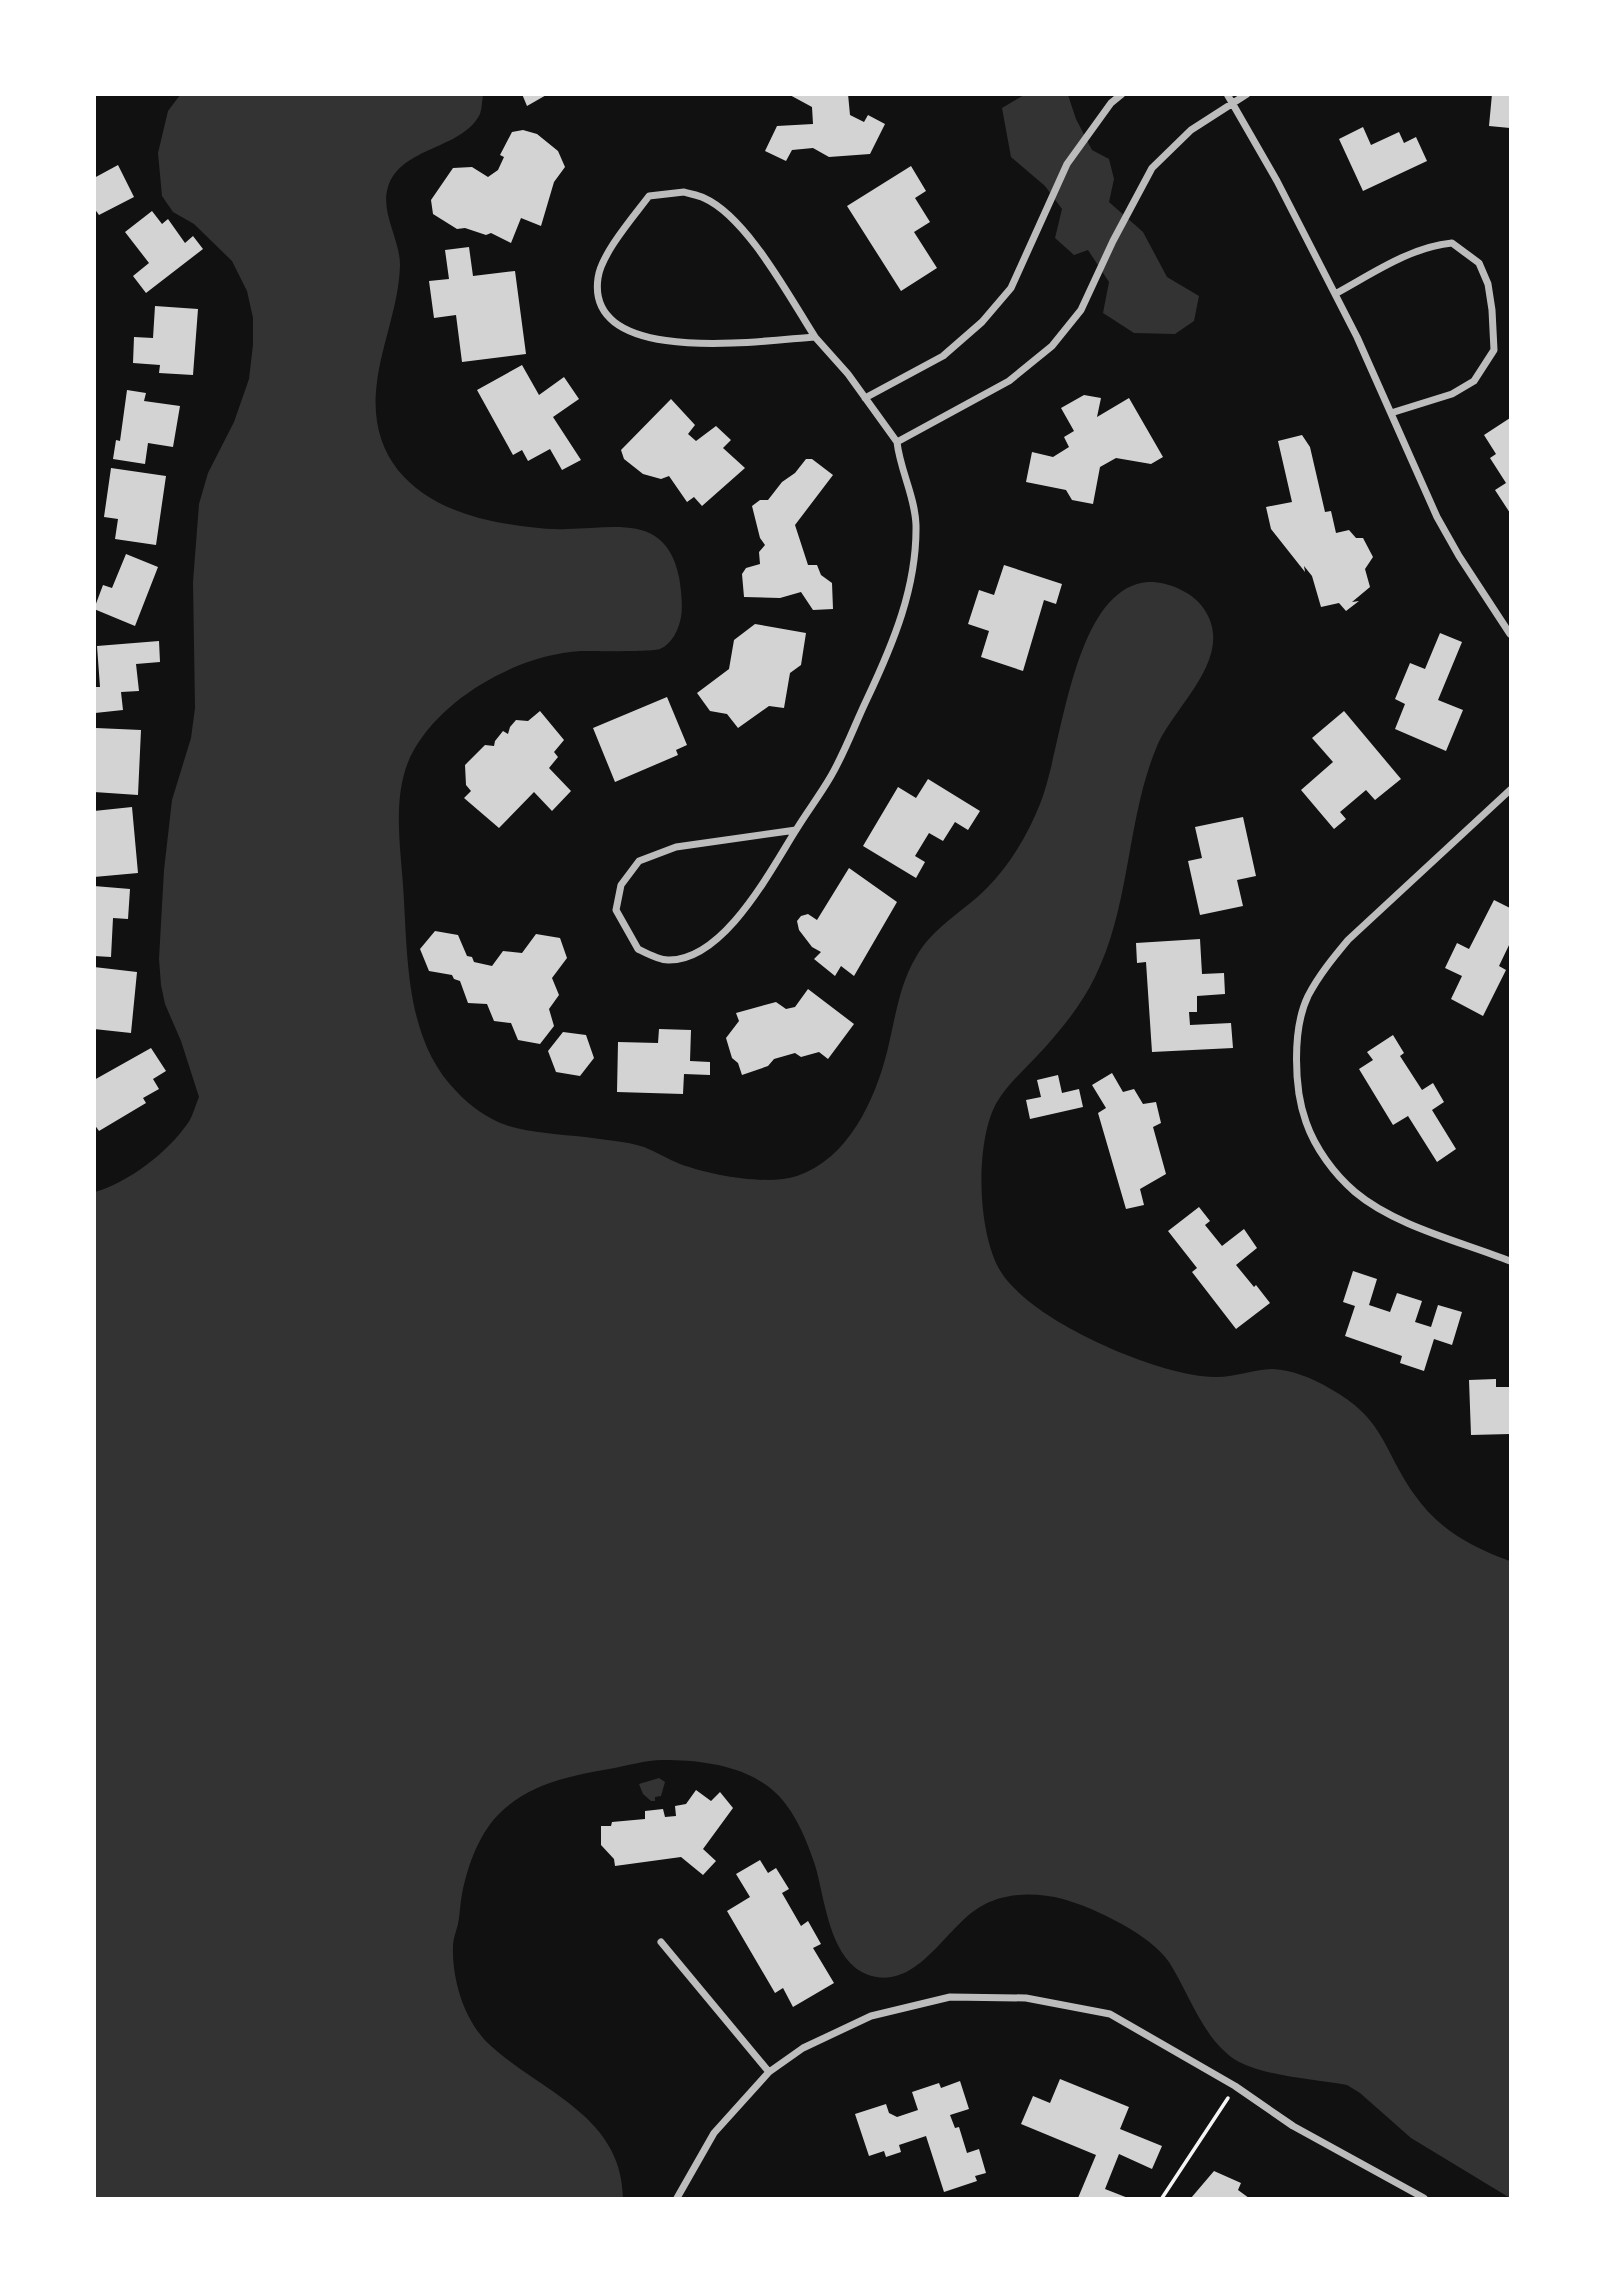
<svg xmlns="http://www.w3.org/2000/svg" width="1605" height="2293" font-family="Cabin,sans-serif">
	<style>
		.water { fill: #333 }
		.building { fill: #d3d3d3 }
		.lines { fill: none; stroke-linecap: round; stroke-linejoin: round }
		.path { stroke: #f5f5f5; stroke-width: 3.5 }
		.minor { stroke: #bcbcbc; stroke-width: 7 }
	</style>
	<rect width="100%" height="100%" fill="#111"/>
	<!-- water -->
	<path class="water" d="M180,95H483C482,101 482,108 480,114C462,150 401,146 388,187C380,212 400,239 400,265C399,305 382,343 377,382C365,470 430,512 508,524C528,527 547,530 567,529C617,528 666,514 679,577C681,588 683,606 681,617C679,629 672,644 660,649C654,652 594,651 581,651C521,654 446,695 415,748C391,788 400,841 403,885C408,955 404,1039 457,1092C470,1106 488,1119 506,1125C530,1133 560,1134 585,1137C605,1140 625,1141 644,1147C656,1152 668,1159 680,1164C710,1175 767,1186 797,1176C848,1159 875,1100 887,1052C895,1020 899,985 916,957C932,928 964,911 987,888C1010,865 1028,834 1040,804C1063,748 1072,588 1148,582C1166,581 1190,591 1201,605C1240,654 1175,704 1157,746C1126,820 1131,905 1095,977C1081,1006 1058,1034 1036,1057C1023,1071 1007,1085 997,1102C974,1142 977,1238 1003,1275C1009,1284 1023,1297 1031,1303C1071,1335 1163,1376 1214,1377C1234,1378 1253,1369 1273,1369C1292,1370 1312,1378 1329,1388C1385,1419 1382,1448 1414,1494C1438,1529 1471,1547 1510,1561V2198L1411,2138L1360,2093L1347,2085C1315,2079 1260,2076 1234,2059C1202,2037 1189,1993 1169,1962C1151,1935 1095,1908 1063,1899C1036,1892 1004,1892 980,1907C945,1927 916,1994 866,1974C829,1958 825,1898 815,1865C807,1841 796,1814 779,1796C750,1766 703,1760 663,1760C645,1760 627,1766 609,1769C570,1776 532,1783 502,1811C480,1831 468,1864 462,1894C460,1904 460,1914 458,1924C456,1932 453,1939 453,1947C452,1981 465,2023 491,2046C542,2092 622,2116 623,2198H95V1192C129,1182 167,1153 188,1123C193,1116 195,1106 199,1097L181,1041L165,1004L161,985L159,959L164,870L172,800L191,738L195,708L193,582L199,504L208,473L234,422L249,379L253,345V318L247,291L232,261L194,224L173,212L162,196L158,153L168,111Z
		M1024,95H1068L1076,119L1092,150L1109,159L1114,179L1109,202L1143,232L1167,277L1199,296L1194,321L1175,334L1134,333L1103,313L1109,282L1088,250L1074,255L1055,238L1062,209L1045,186L1011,157L1002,108Z
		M659,1778L665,1782L661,1796L655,1797V1801H651L643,1794L639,1784Z"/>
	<!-- building -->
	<path class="building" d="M522,94H548L527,106Z
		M788,94H848L850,115L864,122L868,115L885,124L870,154L829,157L813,148L792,150L786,161L765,151L777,126L813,124L812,107Z
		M1492,94H1510V128L1489,126Z
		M1363,127L1371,145L1399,132L1404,143L1416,137L1427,161L1363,191L1339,139Z
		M523,130L537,134L558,151L565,167L554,182L541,226L521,218L511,243L491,233L486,235L465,228L457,229L433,214L431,200L453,168L472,167L488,177L498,170L504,157L500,155L512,132Z
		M118,165L134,197L99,215L94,208V178Z
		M911,166L926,191L915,198L930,222L914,232L937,268L901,291L847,206Z
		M152,211L162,224L168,219L185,243L193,236L203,249L146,293L133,276L149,263L125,232Z
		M469,247L473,276L515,271L526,354L462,362L456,315L434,318L429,281L449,279L445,250Z
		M155,306L198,309L193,375L159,373L160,365L133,363L134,337L153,338Z
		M522,365L539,395L564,377L579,399L553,417L581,460L562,470L550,449L528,461L522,450L513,455L477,390Z
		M127,390L146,393L144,401L180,406L173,447L148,443L145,464L113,459L116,440L120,441Z
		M1084,395L1101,398L1097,417L1129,398L1163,457L1151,464L1116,458L1100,467L1093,504L1072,500L1066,490L1026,482L1032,452L1053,457L1069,447L1064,437L1074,431L1061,408Z
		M671,399L695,425L688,434L696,441L716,426L731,440L723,448L745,468L702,506L694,497L687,502L669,476L661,479L643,474L624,459L621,450Z
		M1510,418V513L1495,490L1506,483L1490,458L1496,454L1484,435Z
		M1302,435L1310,447L1325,512L1331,511L1336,533L1349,530L1356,538H1363L1373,557L1365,569L1370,587L1352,602L1359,601L1346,611L1339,603L1321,607L1312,576L1304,566L1305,572L1271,529L1266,507L1292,502L1278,441Z
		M806,459H812L833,475L795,525L808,565H817L821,575L832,583L833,609L813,610L801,592L780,598L744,597L742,574L746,568L760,564L759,552L765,545L760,538L752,506L760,500H768L782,482L795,473Z
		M111,468L166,476L156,545L115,539L118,519L104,517Z
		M126,554L158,567L135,626L94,609L103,585L112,588Z
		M1004,565L1062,584L1056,604L1044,600L1023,671L981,657L989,631L968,624L979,590L994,595Z
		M755,624L806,633L801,665L790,673L784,708L769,706L738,728L727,714L710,711L697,693L729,669L734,640Z
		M1440,633L1462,642L1438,700L1463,710L1446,751L1395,729L1405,704L1395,699L1410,663L1425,669Z
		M159,641L160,662L136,664L139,691L121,692L123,710L95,713L94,687H100L97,646Z
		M667,697L687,745L676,750L678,755L615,782L593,728Z
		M540,711L564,740L554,752L558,757L549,768L571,791L552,811L534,792L499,828L464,798L471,791L466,785L465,765L485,745L494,746L495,741L503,731L508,734L510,727L516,720L528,721Z
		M1344,711L1401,779L1375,800L1366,790L1340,812L1346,819L1334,829L1301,790L1333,762L1312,738Z
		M96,728L141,730L138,795L94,792Z
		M928,779L980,811L968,830L955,822L943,841L929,833L915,856L925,862L916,878L863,846L898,787L916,798Z
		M132,807L138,873L94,877V811Z
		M1243,817L1256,876L1237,880L1243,906L1200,915L1188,861L1202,858L1195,827Z
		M849,868L897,902L854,976L841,966L835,976L814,959L821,952L812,947L799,930L797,921L801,916L808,914L817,920Z
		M94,886L130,889L128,919L113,918L111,957L94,956Z
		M1494,900L1510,908V943L1499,966L1506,970L1483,1016L1451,999L1462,976L1445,968L1457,943L1469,949Z
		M435,931L458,935L467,956L472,957L474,962L492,966L503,951L522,953L536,934L560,938L567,958L552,978L559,995L549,1009L554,1026L540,1044L518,1040L511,1023L494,1021L487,1004L468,1003L460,981L454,979L452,975L429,971L420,949Z
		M1200,939L1202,974L1224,973L1225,994L1197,996V1012H1189L1190,1025L1231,1023L1233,1048L1152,1052L1146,962L1137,963L1136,943Z
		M94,967L137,972L131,1033L94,1029Z
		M808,989L854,1024L828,1059L819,1052L801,1057L795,1053L774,1059L768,1066L742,1075L738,1063L732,1058L726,1038L739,1021L736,1013L776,1002L786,1009L795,1007Z
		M659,1029L691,1030L690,1061L710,1062V1075L684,1074L683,1094L617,1092L618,1042L658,1043Z
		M563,1032L586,1035L594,1058L580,1076L556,1072L548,1051Z
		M1393,1035L1404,1053L1400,1056L1422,1090L1433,1083L1444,1102L1432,1110L1456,1149L1437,1162L1408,1116L1393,1125L1359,1069L1373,1060L1367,1052Z
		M151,1048L166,1071L153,1079L159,1089L143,1098L146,1103L99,1131L94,1124V1080Z
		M1112,1073L1123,1092L1134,1089L1143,1104L1156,1102L1161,1123L1153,1127L1166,1174L1140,1189L1144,1205L1126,1209L1098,1113L1106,1108L1092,1085Z
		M1058,1075L1062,1093L1079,1089L1083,1107L1030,1119L1026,1100L1041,1097L1037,1080Z
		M1199,1207L1210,1221L1205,1225L1222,1246L1244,1229L1257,1248L1236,1265L1254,1287L1256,1285L1270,1303L1236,1329L1192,1272L1197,1268L1168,1231Z
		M1353,1271L1377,1279L1369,1305L1390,1312L1397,1293L1422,1301L1415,1322L1431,1327L1438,1305L1462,1312L1452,1345L1434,1339L1424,1371L1400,1363L1402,1356L1345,1336L1355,1306L1343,1302Z
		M1496,1379V1387H1510V1434L1471,1435L1469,1380Z
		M696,1790L711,1801L720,1792L733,1808L703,1849L716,1861L703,1875L681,1857L615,1866L614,1859L601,1845V1826H611L612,1822L645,1819V1811L663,1809L665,1817L676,1816L675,1806L686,1804Z
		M760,1860L768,1873L776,1868L789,1889L782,1893L801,1926L808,1921L821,1944L813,1948L834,1983L793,2007L783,1988L775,1993L727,1911L750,1897L736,1874Z
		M1060,2079L1129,2107L1120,2129L1162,2146L1152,2169L1119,2154L1105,2189L1128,2198H1078L1096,2155L1021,2124L1033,2096L1050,2103Z
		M960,2081L969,2109L950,2115L955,2128L959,2127L967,2153L979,2149L986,2173L975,2176L977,2181L944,2192L926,2136L899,2145L901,2152L886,2157L884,2151L869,2156L855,2114L886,2104L889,2113L897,2117L918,2110L912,2092L939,2083L941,2088Z
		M1214,2171L1241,2183L1238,2190L1249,2198H1191Z"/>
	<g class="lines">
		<!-- path -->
		<path class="path" d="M1162,2198L1228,2098"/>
		<!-- minor -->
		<path class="minor" d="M1227,94L1277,181L1357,337L1437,517L1459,556L1510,634
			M684,192C690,194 698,195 704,198C747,217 790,298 815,337C765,340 585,368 598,278C601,254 634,216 649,196Z
			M1335,294C1372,274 1410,247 1452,243L1479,263L1488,284L1492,310L1494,350L1474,381L1452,394L1391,413
			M865,398L943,356L982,322L1011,288L1067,164L1111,103L1122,94
			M897,442L1009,381L1052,346L1081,310L1113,241L1152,168L1191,130L1247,94
			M1510,790L1348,940C1333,958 1319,975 1308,996C1292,1029 1294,1089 1306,1122C1315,1148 1334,1174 1355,1192C1395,1226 1462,1242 1510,1261
			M796,830C807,812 820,795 831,776C845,752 855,724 867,699C893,644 917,587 916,525C915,496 900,470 897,442L848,374L815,337
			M796,830C770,871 724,961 668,960C659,960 646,953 638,949L616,910L621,885L639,861L676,847Z
			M661,1942L769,2072
			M677,2198L714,2133L769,2072L803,2048L871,2016L950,1997L1026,1998L1110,2014L1235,2086L1293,2126L1424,2198"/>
	</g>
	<!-- border -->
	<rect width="1605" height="2293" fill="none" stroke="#ffffff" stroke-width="192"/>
</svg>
